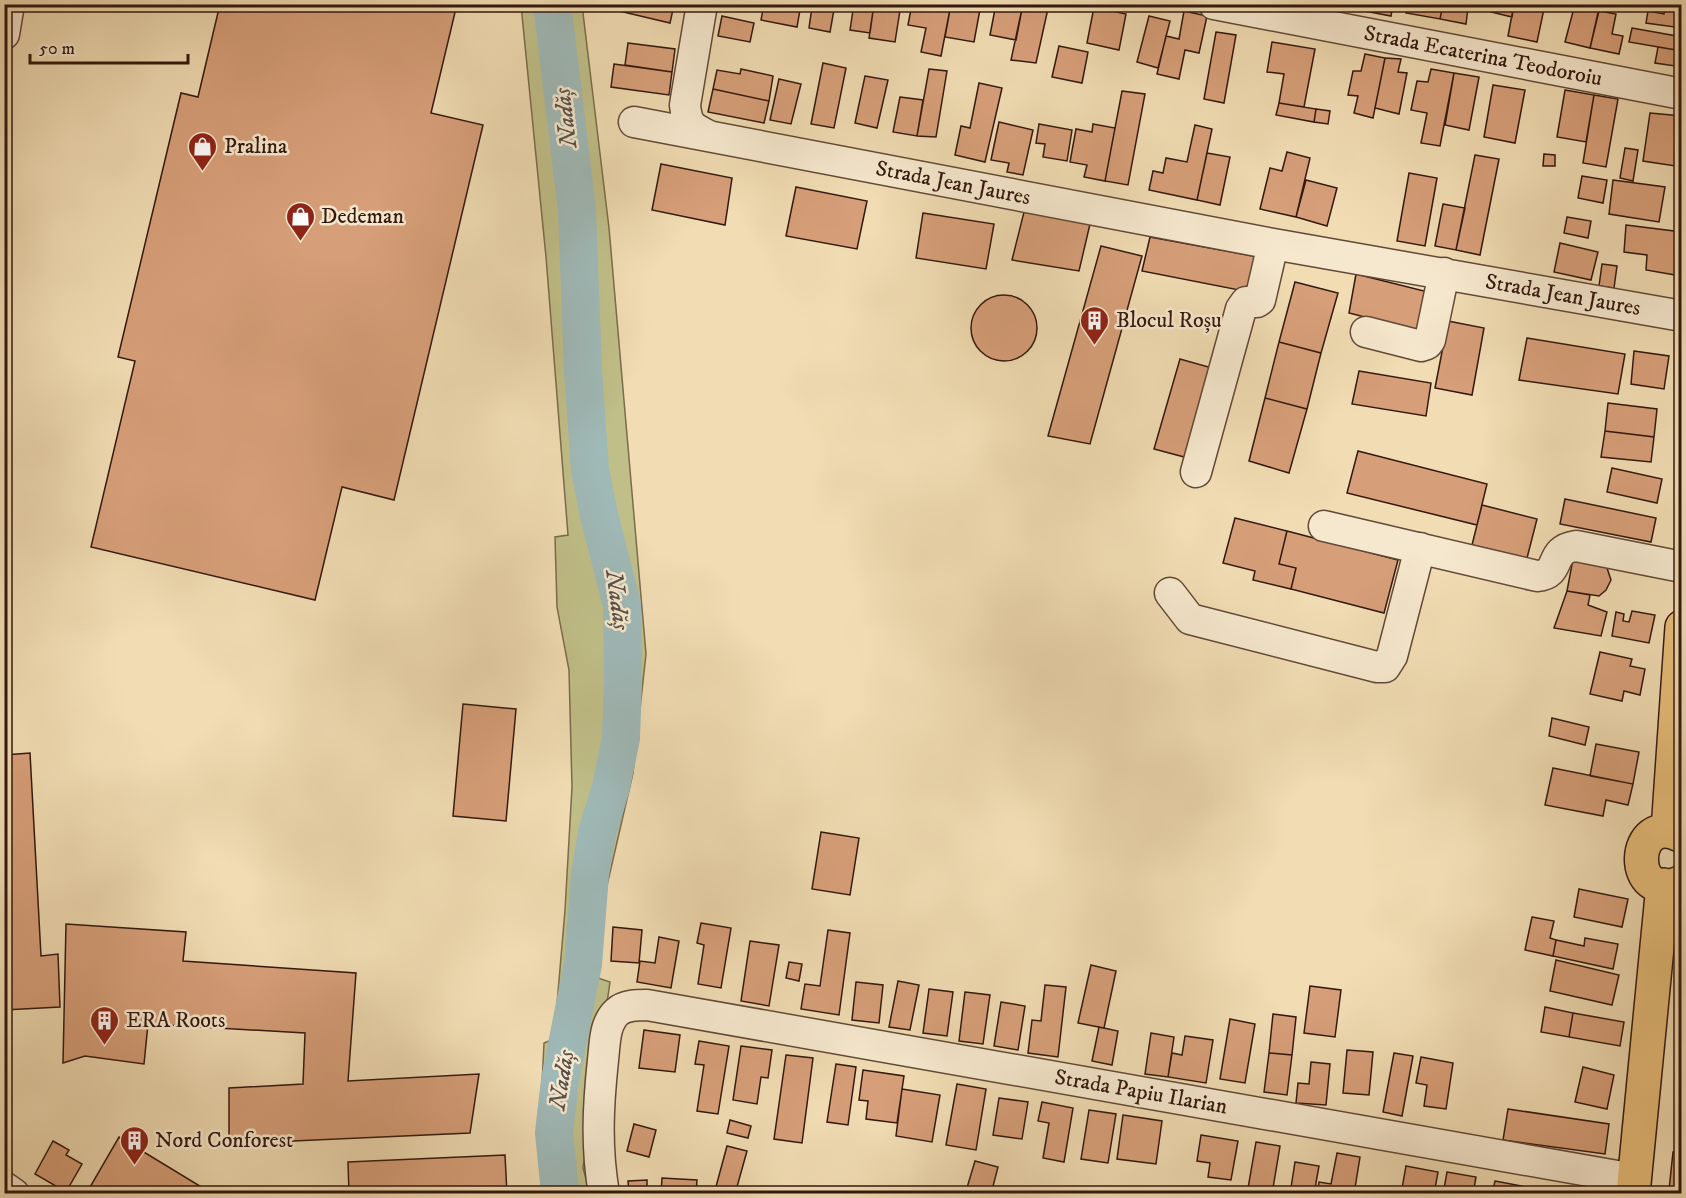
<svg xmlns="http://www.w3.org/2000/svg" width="1686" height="1198" font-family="'IM FELL DW Pica',serif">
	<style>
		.green { fill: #c0bf89; stroke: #7a6c4c; stroke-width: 1.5 }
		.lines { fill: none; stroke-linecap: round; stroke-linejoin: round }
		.river { stroke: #9fb9b7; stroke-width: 38 }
		.building { fill: #d79f79; stroke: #33180e; stroke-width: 1.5 }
		.minor-casing { stroke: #624937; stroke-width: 33 }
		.major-casing { stroke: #33180e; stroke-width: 36 }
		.minor { stroke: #f6e8ce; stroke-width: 30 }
		.major { stroke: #e8be7a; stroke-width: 33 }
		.labels { text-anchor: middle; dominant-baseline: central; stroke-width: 5; stroke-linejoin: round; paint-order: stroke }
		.street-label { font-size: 22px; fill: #33180e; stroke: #f6e8ce }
		.poi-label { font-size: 22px; fill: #33180e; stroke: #f6e8ce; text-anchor: start }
		.water-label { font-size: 24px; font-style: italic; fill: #595049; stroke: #f6e8ce }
	</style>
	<rect width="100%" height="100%" fill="#f1dcb3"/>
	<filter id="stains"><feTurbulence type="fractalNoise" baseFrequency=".00333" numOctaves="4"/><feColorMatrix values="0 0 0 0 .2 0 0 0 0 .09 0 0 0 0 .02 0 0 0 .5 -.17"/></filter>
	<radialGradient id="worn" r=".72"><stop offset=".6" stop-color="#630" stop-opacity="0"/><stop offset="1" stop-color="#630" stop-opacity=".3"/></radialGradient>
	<!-- green -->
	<path class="green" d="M521,5H582L609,228L646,654L633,773L602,907L595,977L610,982L583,1168L590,1193H550L539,1147L544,1043L554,1039L565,910L572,787L569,670L557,607L555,537L568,535L546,257Z"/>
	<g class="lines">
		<!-- river -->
		<path class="river" d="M552,4L577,210L583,371L590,469L599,515L622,605L623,681L621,738L611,787L597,833L590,875L583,964L560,1080L554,1133L559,1182L562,1194"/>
	</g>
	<!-- building -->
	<path class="building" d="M220,4H457L431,113L483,125L394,500L342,487L315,600L91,547L135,361L118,357L181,93L198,97Z
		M621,4H673L674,5L670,23L619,11Z
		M764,4H801L797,27L761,20Z
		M818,4H835L830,32L809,28L812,7L817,8Z
		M854,4H874L870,33L850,30Z
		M874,4H901L895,42L869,38Z
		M912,4H951L941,56L921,52L926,28L908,25Z
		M951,4H981L974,42L945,37Z
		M996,4H1023L1016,40L990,35Z
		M1023,4H1049L1036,63L1011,60Z
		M1360,4H1393L1391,16L1359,10Z
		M1408,4H1443L1440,19L1406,13Z
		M1443,4H1460L1459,7L1468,8L1466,24L1440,19Z
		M1493,4H1514L1512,17L1491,12Z
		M1514,4H1545L1537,42L1508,36Z
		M1575,4H1600L1590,48L1565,42Z
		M1666,4H1682V28L1646,23L1648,11L1664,14Z
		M1094,7L1126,14L1119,50L1087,43Z
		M1184,11L1207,16L1199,53L1185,50L1179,79L1157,74L1166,36L1179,39Z
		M1599,11L1616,14L1612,34L1623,36L1619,54L1590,48Z
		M722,16L754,23L750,42L718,36Z
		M1149,16L1170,21L1158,68L1137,62Z
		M1632,28L1682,37V51L1629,42Z
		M1216,32L1236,35L1224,103L1204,99Z
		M1272,42L1315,49L1304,107L1279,103L1284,74L1267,72Z
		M628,43L675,49L672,72L625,65Z
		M1059,46L1088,52L1082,83L1052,77Z
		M1658,47L1682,51V67L1655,63Z
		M1365,54L1385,58L1373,118L1354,113L1358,96L1348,95L1353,71H1361Z
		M1385,58L1401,59L1398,72L1407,73L1399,114L1375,108Z
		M823,63L846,68L834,128L811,124Z
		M614,64L672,72L669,95L611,87Z
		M741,69L773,76L769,101L713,89L717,70L740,74Z
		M929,69L947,71L936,137L917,136Z
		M1431,69L1454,73L1440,146L1421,143L1427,113L1411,110L1417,81L1428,82Z
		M1454,73L1479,77L1469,130L1445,125Z
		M865,76L888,80L877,128L855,123Z
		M779,79L801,84L791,124L770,120Z
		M979,83L1002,88L985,162L955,155L961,126L970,128Z
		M1493,85L1525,90L1515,143L1484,137Z
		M713,89L769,101L764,123L708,112Z
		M1565,90L1594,95L1586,142L1557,137Z
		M1122,91L1145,94L1128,185L1105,181Z
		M1594,95L1618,99L1606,167L1583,163Z
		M900,97L923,100L917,136L893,132Z
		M1279,103L1316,109L1314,122L1276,115Z
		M1316,109L1330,111L1328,124L1314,122Z
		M1650,113L1682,116V167L1643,161Z
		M999,122L1033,130L1023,175L1007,172L1009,163L991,160Z
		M1039,124L1072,130L1067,161L1043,157L1045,144L1036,143Z
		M1093,124L1115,128L1105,181L1084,177L1087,165L1070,162L1076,129L1092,132Z
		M1195,125L1212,129L1197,200L1149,190L1153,171L1163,173L1166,158L1187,162Z
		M1625,148L1638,150L1633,181L1620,178Z
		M1287,152L1310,158L1296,217L1260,209L1270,168L1282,171Z
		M1207,153L1230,157L1220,205L1197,200Z
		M1544,154L1555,155V166H1543Z
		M1475,155L1499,159L1480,255L1456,250Z
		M661,164L732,178L725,225L652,210Z
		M1409,173L1437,178L1425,246L1397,241Z
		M1582,176L1607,180L1603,203L1578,198Z
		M1306,180L1337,188L1327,226L1296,217Z
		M1613,180L1665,187L1659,222L1609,214Z
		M796,187L867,201L857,249L786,236Z
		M1443,204L1465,208L1456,250L1435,246Z
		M1024,212L1090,224L1079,271L1012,260Z
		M923,213L994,224L986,269L916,258Z
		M1567,217L1591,221L1588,238L1564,233Z
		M1626,225L1682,232L1681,276L1646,270L1647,255L1624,252Z
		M1150,237L1264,258L1254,293L1142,271Z
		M1560,243L1598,252L1591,280L1554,272Z
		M1101,246L1142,256L1090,444L1048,436Z
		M1602,264L1617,266L1614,288L1599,286Z
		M1356,274L1432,293L1423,332L1349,313Z
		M1295,282L1338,293L1321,353L1279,342Z
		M971 328a33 33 0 1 1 66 0a33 33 0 1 1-66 0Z
		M1448,321L1484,328L1472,395L1435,388Z
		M1527,338L1625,354L1618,394L1519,380Z
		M1279,342L1321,353L1307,409L1265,398Z
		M1634,351L1669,356L1664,389L1631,384Z
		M1180,359L1212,368L1188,458L1154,449Z
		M1359,371L1431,383L1426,416L1352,404Z
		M1265,398L1307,409L1289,473L1249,461Z
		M1608,403L1657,409L1654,437L1605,431Z
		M1605,431L1654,437L1651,462L1601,457Z
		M1358,451L1487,484L1477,525L1347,493Z
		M1612,468L1662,479L1657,503L1607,492Z
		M1565,499L1656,518L1651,542L1560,524Z
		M1482,505L1537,519L1527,558L1472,545Z
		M1235,518L1287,531L1279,564L1296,568L1291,589L1253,580L1255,571L1223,563Z
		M1287,531L1398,560L1384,613L1291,589L1296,568L1279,564Z
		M1573,559L1606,565L1611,580L1606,590L1599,596L1567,591Z
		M1567,591L1590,595L1588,605L1607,612L1601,636L1554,628Z
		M1632,611L1655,615L1649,643L1612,636L1616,612L1624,614L1623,621L1629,622Z
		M1600,652L1632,659L1630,666L1645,669L1640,695L1624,691L1622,701L1590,694Z
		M463,704L516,709L506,821L453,816Z
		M1552,718L1589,727L1585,745L1549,736Z
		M1596,744L1639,752L1633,784L1590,776Z
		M30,753L41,956L58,954L60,1007L4,1010V755Z
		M1553,768L1633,784L1628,805L1606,800L1603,816L1545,805Z
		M821,832L859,838L850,895L812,889Z
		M1579,889L1628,899L1622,927L1574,917Z
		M1532,917L1554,921L1550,938L1556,940L1553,956L1525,950Z
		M701,923L731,928L721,988L698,984L704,945L697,943Z
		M66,924L186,932L183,961L356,973L348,1081L479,1074L470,1133L229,1144V1088L303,1084L305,1033L148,1024L144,1064L85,1056L63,1063Z
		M613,927L642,930L639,963L611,961Z
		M828,930L850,933L839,1015L801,1009L805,984L820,986Z
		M659,937L679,941L671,988L637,982L640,961L655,963Z
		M1585,938L1618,944L1613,969L1553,956L1556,940L1584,946Z
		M750,941L779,945L769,1006L741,1001Z
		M1556,960L1619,975L1612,1005L1550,991Z
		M789,962L802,964L799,981L786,978Z
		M1091,965L1116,971L1104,1028L1078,1023Z
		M898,981L919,985L910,1030L889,1027Z
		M856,982L883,985L879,1023L852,1020Z
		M1045,985L1066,987L1058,1057L1028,1053L1032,1020L1041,1021Z
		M1310,986L1341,990L1335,1037L1304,1033Z
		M929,989L953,992L947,1036L923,1033Z
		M965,992L990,995L983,1044L959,1041Z
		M1001,1002L1025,1006L1018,1050L994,1046Z
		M1545,1007L1573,1013L1569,1037L1541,1032Z
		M1573,1013L1624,1022L1620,1046L1569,1037Z
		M1273,1014L1296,1017L1292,1055L1269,1053Z
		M1230,1019L1255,1024L1245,1083L1220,1079Z
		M1099,1027L1118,1031L1112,1065L1092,1061Z
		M644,1030L680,1035L675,1072L639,1068Z
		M1151,1033L1174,1037L1168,1077L1145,1074Z
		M1185,1036L1213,1040L1206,1083L1168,1077L1172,1053L1182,1055Z
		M699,1041L729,1046L718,1114L697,1111L704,1065L695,1064Z
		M741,1046L772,1050L768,1078L761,1077L757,1104L733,1100Z
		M1347,1050L1373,1052L1369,1095L1343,1093Z
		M1269,1053L1292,1055L1287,1095L1264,1092Z
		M1394,1053L1413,1056L1402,1116L1383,1112Z
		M1680,1054H1682V1078H1679Z
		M786,1055L813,1058L802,1143L774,1139Z
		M1421,1057L1453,1063L1446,1109L1424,1106L1427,1085L1416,1083Z
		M1311,1062L1330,1064L1326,1105L1296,1103L1298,1083L1309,1084Z
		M836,1064L856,1067L848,1125L827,1122Z
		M1583,1067L1614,1075L1607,1109L1575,1102Z
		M863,1070L904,1076L897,1123L866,1119L868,1101L859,1100Z
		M957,1084L986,1089L976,1150L946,1145Z
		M902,1089L940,1095L932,1142L896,1136Z
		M999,1098L1028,1102L1022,1139L993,1135Z
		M1042,1102L1073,1108L1064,1162L1043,1158L1049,1123L1038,1121Z
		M1508,1109L1609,1124L1605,1154L1503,1140Z
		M1089,1110L1116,1114L1108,1163L1081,1159Z
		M1677,1112L1682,1113V1137L1676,1136Z
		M1123,1115L1162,1121L1156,1164L1117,1159Z
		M730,1120L751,1126L748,1138L727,1133Z
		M634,1124L656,1130L649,1157L627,1151Z
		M1201,1135L1238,1141L1231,1180L1208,1177L1210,1163L1197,1161Z
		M119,1137L213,1194H86Z
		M53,1141L69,1150L66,1155L82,1164L66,1192L35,1174Z
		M1256,1142L1280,1146L1272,1194H1247Z
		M727,1146L747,1151L735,1194H714Z
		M1673,1152L1682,1153V1191L1669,1190Z
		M1337,1153L1360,1157L1354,1194H1317L1319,1182L1331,1184Z
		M505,1155L507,1194H349L348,1162Z
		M975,1161L998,1167L991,1194L966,1191Z
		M1295,1162L1319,1166L1314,1194H1290Z
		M1406,1166L1438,1172L1434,1194H1401Z
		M1447,1172L1476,1177L1473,1194H1443Z
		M662,1178L697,1180L696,1194H661Z
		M647,1180V1194H629L628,1181Z
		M1495,1181L1522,1186L1521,1194H1492Z
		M1538,1188L1561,1192V1194H1537Z"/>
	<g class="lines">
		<defs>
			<path id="minor" d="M702,4L685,105C687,125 691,127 709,136
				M1214,4L1682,94
				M4,34L9,4
				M634,122L1273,244L1682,316
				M1366,332L1421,346L1427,344L1430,340L1444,273
				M1196,472L1241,309L1246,302H1257L1260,300L1273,244
				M1324,526L1537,576C1563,574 1547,550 1576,546L1682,567
				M1170,593L1190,619L1377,667H1385L1392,656L1420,548
				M4,1187L14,1194
				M604,1194C596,1147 598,1107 603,1060C605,1044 604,1024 617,1012C625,1005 637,1005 647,1005L1634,1179"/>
			<path id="major" d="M1668,831L1682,627
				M1682,836C1630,808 1626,908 1682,882
				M1633,1194L1663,885"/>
		</defs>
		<!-- minor casing -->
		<use href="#minor" class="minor-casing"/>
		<!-- major casing -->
		<use href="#major" class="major-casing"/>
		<!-- minor -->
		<use href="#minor" class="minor"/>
		<!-- major -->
		<use href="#major" class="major"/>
	</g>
	<!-- icons -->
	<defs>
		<symbol id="shop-pin" viewBox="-11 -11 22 30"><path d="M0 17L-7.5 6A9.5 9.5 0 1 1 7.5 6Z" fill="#8f2418" stroke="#f6e8ce"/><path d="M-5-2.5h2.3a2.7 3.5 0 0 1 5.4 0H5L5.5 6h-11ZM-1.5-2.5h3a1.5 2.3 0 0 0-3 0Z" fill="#fff"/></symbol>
		<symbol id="building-pin" viewBox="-11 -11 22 30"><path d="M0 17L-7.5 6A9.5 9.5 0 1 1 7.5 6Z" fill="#8f2418" stroke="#f6e8ce"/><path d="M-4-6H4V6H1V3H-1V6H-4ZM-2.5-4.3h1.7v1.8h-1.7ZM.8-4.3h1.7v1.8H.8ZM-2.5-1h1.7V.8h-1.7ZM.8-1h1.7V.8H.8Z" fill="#fff"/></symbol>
	</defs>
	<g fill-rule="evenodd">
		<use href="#shop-pin" x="186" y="130" width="33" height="45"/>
		<use href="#shop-pin" x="284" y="200" width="33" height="45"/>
		<use href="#building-pin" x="1078" y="304" width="33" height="45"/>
		<use href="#building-pin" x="88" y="1004" width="33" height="45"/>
		<use href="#building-pin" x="118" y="1124" width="33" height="45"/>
	</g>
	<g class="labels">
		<!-- street labels -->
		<g class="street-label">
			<text transform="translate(1483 56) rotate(11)">Strada Ecaterina Teodoroiu</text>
			<text transform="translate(953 183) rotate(11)">Strada Jean Jaures</text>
			<text transform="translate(1563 295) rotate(10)">Strada Jean Jaures</text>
			<text transform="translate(1141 1092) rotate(10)">Strada Papiu Ilarian</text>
		</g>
		<!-- poi labels -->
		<g class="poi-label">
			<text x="224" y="146">Pralina</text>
			<text x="321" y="216">Dedeman</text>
			<text x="1116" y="320">Blocul Roșu</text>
			<text x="126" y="1020">ERA Roots</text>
			<text x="155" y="1140">Nord Conforest</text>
		</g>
		<!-- water labels -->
		<g class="water-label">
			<text transform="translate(566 118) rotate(-97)">Nadăș</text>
			<text transform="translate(617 600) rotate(82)">Nadăș</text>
			<text transform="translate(562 1080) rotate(-81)">Nadăș</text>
		</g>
	</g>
	<!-- margin -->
	<rect width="1686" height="1198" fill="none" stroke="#f1dcb3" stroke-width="24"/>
	<rect x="6" y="6" width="1674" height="1186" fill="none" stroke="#33180e" stroke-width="3"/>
	<rect x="12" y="12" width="1662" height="1174" fill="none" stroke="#33180e" stroke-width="1.5"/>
	<!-- scale -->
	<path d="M30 54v9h158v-9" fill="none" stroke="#33180e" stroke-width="3"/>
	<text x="39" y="54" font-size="18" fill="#33180e" stroke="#f6e8ce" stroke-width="4.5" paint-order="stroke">50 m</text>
	<rect width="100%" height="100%" filter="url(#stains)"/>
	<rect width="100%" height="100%" fill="url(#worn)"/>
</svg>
